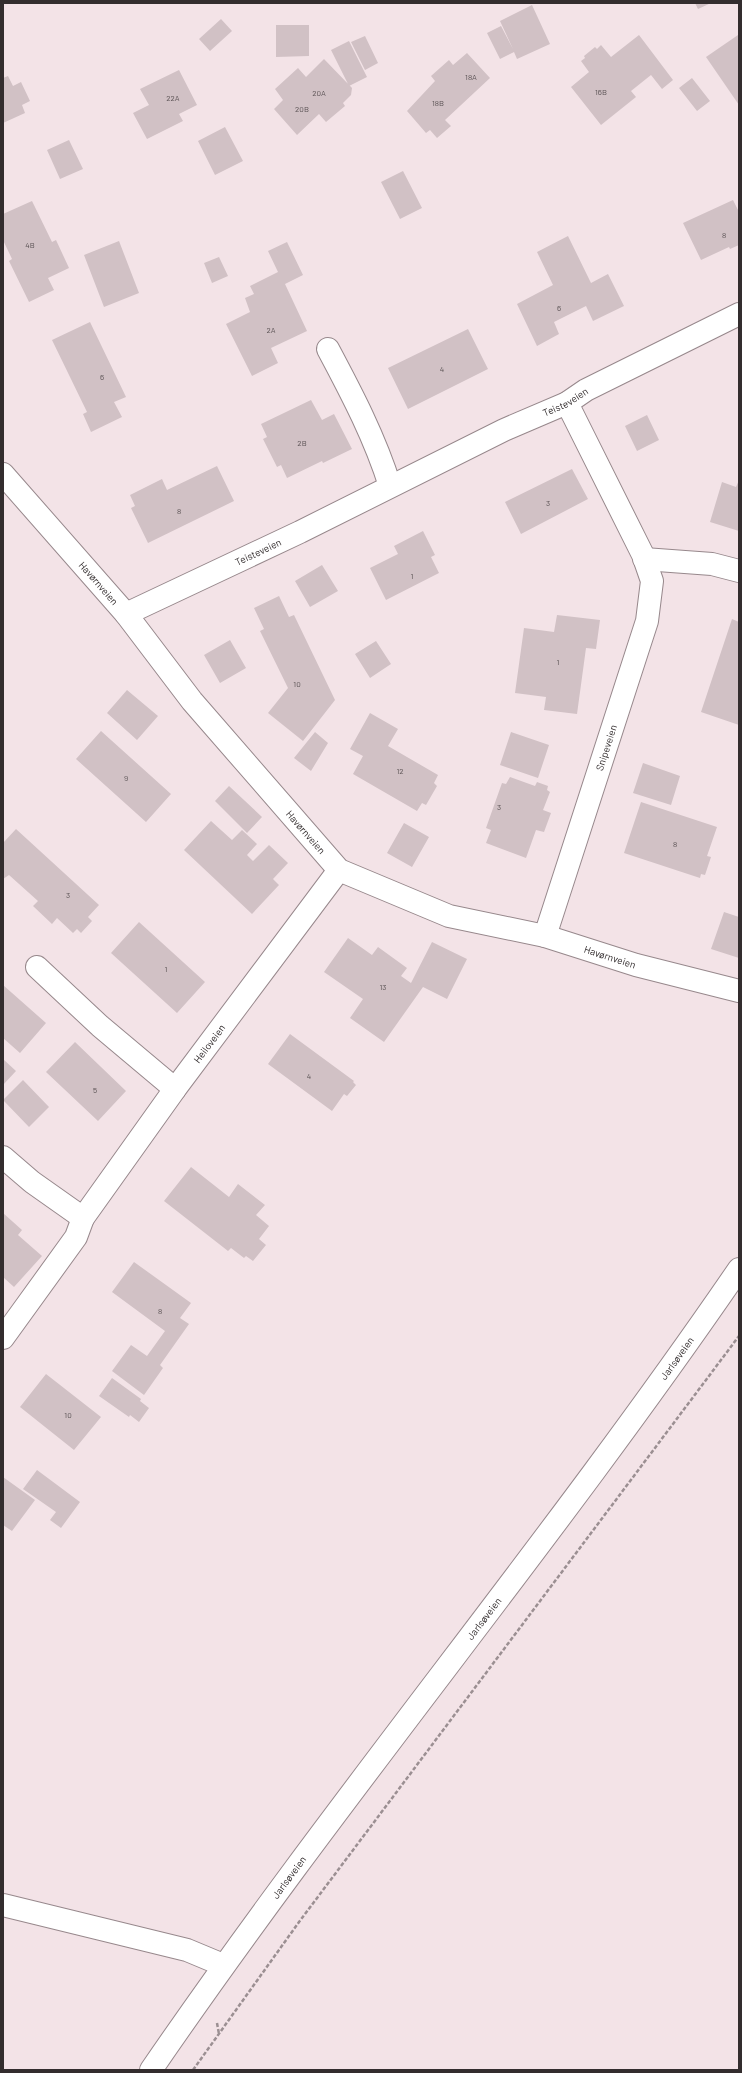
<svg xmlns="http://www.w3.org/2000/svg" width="742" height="2073" font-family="Barlow,sans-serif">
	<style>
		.building { fill: #d1c1c5 }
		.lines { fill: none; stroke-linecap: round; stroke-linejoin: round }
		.minor-casing { stroke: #97888c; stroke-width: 24 }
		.path { stroke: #9b8f92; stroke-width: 2.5; stroke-dasharray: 4 2; stroke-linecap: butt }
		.minor { stroke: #fff; stroke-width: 22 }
		.labels { text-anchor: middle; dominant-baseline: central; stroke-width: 3; stroke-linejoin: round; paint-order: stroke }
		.number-label { font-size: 8px; fill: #5a5254 }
		.street-label { font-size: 10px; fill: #332d2e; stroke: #fff }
	</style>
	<rect width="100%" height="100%" fill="#f3e3e7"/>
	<!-- building -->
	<path class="building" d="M695,3H711L698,9Z
		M532,5L550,44L517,59L514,52L500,59L487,33L501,26L513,49L500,21Z
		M221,19L232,31L210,51L199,39Z
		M276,25H309V56L276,57Z
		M639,35L673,80L662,89L651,75L631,91L636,97L601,125L571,87L589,72L581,61L585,58L584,56L595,47L597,49L601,45L611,57Z
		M738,35L739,36V105L706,57Z
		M365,36L378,63L365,70L351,42Z
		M349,41L367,77L349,86L331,50Z
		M467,53L490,78L445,120L451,126L437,138L430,130L426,133L407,111L435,81L431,76L449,60L453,65Z
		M324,59L352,88L351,95L343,103L345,106L326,122L319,114L297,135L274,109L283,100L275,89L298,68L306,77Z
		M179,70L197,105L179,114L183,121L147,139L133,113L149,105L140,89Z
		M8,76L13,86L21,82L30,101L22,105L25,113L3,123V78Z
		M692,78L710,101L697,111L679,88Z
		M225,127L243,161L215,175L198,141Z
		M69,140L83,169L60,179L47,150Z
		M403,171L422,208L400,219L381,182Z
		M733,200L739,212V245L730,249L729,247L701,260L683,223Z
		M32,201L52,242L56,240L69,268L48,278L54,290L29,302L9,261L12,259L3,240V214Z
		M568,236L591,283L608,274L624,306L593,321L586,306L554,322L559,334L537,346L517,304L553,285L537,252Z
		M119,241L139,293L104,307L84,255Z
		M287,242L303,275L285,284L307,331L271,348L278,363L252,376L226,324L250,312L245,298L254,294L250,286L278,272L268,251Z
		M219,257L228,276L212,283L204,263Z
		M90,322L126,397L114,402L122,417L91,432L83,414L87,412L52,340Z
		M468,329L488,369L408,409L388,368Z
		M311,400L322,420L334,414L352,449L323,463L322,461L287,478L281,465L277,467L263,439L267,437L261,424Z
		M647,415L659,440L637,451L625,426Z
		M217,466L234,501L148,543L131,508L135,506L130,495L162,479L167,490Z
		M572,469L588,499L521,534L505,502Z
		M739,480V531L710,522L722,482L736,487Z
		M423,531L435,555L431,557L439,573L386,600L370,568L398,554L394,546Z
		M322,565L338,591L310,607L295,581Z
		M279,596L289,617L294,615L335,700L303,741L268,713L288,688L260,631L264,629L254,608Z
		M557,615L600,620L596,649L586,648L577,714L544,710L546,697L515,693L524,628L554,632Z
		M732,619L739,622V725L701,712Z
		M230,640L246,668L220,683L204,655Z
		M376,641L391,664L370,678L355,654Z
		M127,690L158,716L137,740L107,713Z
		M370,713L398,729L388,746L438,775L434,783L437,786L426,805L422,803L417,811L353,774L363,756L350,749Z
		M101,731L171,794L146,822L76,759Z
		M315,732L328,743L311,771L294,758Z
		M511,732L549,745L538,778L500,765Z
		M643,763L680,776L671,805L633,793Z
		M510,777L535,786L537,782L548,786L547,790L550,792L543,810L551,813L544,832L536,830L526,858L486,843L491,830L486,828L502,783L506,784Z
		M229,786L262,817L247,833L215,801Z
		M641,802L717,827L707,856L711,857L705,875L701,874L700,878L624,853Z
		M211,821L232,840L242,830L257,844L247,855L253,861L269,845L288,863L273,879L279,885L252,914L184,850Z
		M404,823L429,837L412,867L387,853Z
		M16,829L99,905L88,917L92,921L81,933L77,929L73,933L57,918L52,924L33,906L38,901L9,875L3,879V843Z
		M724,912L739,917V958L711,949Z
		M139,922L205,982L177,1013L111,953Z
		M348,938L372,955L378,947L407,968L401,976L411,983L432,942L467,959L447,999L423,987L384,1042L350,1018L363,999L324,972Z
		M3,985L46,1023L20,1053L3,1038Z
		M290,1034L354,1081L353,1082L356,1085L347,1096L344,1094L332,1111L268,1064Z
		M75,1042L126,1091L98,1121L46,1072Z
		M3,1059L16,1071L3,1085Z
		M23,1080L49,1107L29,1127L3,1100Z
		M191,1167L229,1197L238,1184L265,1205L256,1215L269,1226L259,1239L266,1245L253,1261L246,1256L244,1258L231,1248L228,1251L164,1201Z
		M3,1213L22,1230L18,1235L42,1256L14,1287L3,1277Z
		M134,1262L191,1303L180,1318L189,1324L160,1365L163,1368L144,1395L112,1371L131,1345L147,1356L165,1331L112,1292Z
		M46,1374L101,1417L74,1450L20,1407Z
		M112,1378L141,1399L140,1401L149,1408L139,1422L130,1415L129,1417L99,1396Z
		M37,1470L80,1502L61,1528L50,1520L56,1512L23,1489Z
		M3,1477L35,1500L12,1531L3,1525Z"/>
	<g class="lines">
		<defs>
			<g id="minor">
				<path d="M328,349C352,394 375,438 390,486"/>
				<path id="s1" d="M3,474L126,614L192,701L339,870L449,916L545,936L636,965L739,991"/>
				<path d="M644,559L712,564L739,571"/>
				<path id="s2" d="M126,614L300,532L504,430L567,403L586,390L739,314"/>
				<path id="s3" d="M545,936L647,621L652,581L643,555L567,403"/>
				<path d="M37,967L100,1026L175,1089"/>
				<path id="s4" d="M3,1157L32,1182L83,1218L175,1089L339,870"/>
				<path d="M3,1338L76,1237L83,1218"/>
				<path d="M3,1905L187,1950L223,1965"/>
				<path id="s5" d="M151,2070C338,1797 552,1542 739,1269"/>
			</g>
		</defs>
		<!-- minor casing -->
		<use href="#minor" class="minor-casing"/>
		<!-- path -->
		<path class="path" d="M217,2023L219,2034
			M193,2070L299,1922L739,1336"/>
		<!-- minor -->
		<use href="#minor" class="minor"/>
	</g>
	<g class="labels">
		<!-- number labels -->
		<g class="number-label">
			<text x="471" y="77">18A</text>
			<text x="601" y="92">16B</text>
			<text x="319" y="93">20A</text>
			<text x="173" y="98">22A</text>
			<text x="438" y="103">18B</text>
			<text x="302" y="109">20B</text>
			<text x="724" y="235">8</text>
			<text x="30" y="245">4B</text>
			<text x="559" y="308">6</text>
			<text x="271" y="330">2A</text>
			<text x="442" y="369">4</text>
			<text x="102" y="377">6</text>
			<text x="302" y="443">2B</text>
			<text x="548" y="503">3</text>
			<text x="179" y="511">8</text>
			<text x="412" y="576">1</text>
			<text x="558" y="662">1</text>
			<text x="297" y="684">10</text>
			<text x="400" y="771">12</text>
			<text x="126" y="778">9</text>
			<text x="499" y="807">3</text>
			<text x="675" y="844">8</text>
			<text x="68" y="895">3</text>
			<text x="166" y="969">1</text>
			<text x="383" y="987">13</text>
			<text x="309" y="1076">4</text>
			<text x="95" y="1090">5</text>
			<text x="160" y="1311">8</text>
			<text x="68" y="1415">10</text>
		</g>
		<!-- street labels -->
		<g class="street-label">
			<text stroke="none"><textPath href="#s2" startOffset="488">Teisteveien</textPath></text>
			<text stroke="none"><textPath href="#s2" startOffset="146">Teisteveien</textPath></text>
			<text stroke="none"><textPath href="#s1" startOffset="145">Havørnveien</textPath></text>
			<text stroke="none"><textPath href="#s3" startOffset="198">Snipeveien</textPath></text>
			<text stroke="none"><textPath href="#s1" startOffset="469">Havørnveien</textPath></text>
			<text stroke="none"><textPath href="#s1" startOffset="805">Havørnveien</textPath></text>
			<text stroke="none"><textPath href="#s4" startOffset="316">Heiloveien</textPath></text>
			<text stroke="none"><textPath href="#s5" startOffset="885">Jarlsøveien</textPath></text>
			<text stroke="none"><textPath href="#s5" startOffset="561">Jarlsøveien</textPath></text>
			<text stroke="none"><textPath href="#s5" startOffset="237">Jarlsøveien</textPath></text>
		</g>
	</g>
	<!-- border -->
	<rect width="742" height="2073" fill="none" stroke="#332d2e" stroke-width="8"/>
</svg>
